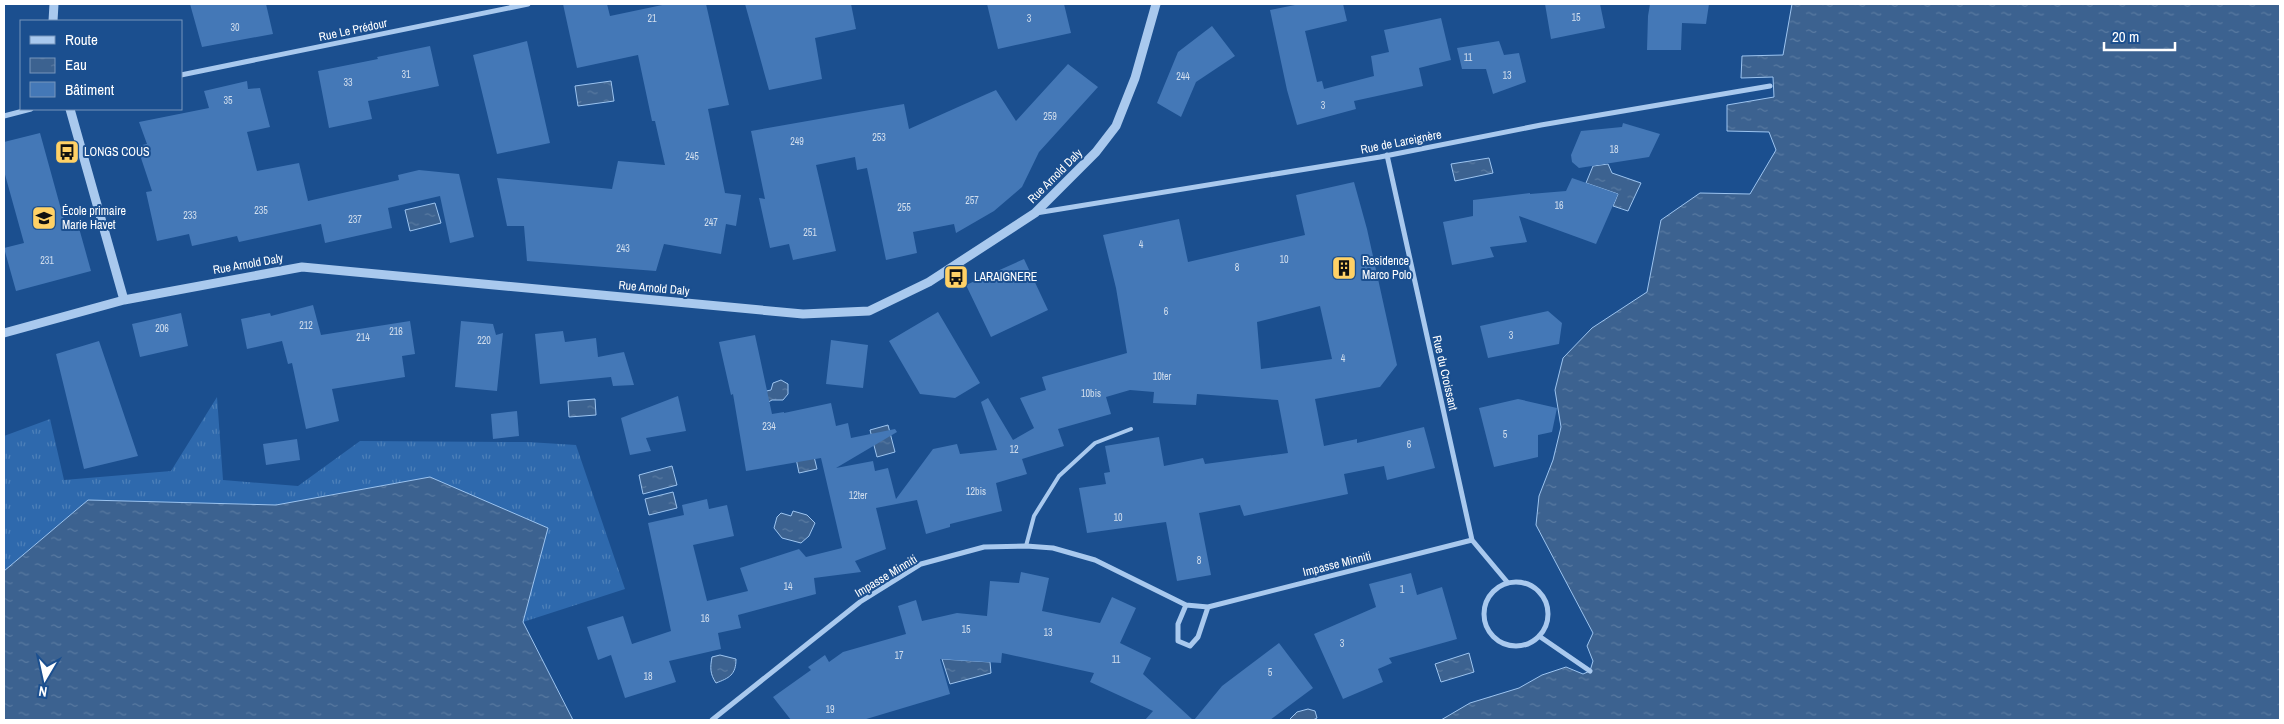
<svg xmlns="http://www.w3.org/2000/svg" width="2284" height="724" font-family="'Archivo Narrow',sans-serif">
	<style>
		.grass { fill: url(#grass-tufts) }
		.water { fill: url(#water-ripples); stroke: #9cc4f0 }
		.building { fill: #4478b7; fill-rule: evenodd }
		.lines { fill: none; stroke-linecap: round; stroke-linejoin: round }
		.service { stroke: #a9c9ee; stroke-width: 4 }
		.minor { stroke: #a9c9ee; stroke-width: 5 }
		.tertiary { stroke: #a9c9ee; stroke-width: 9 }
		.labels { text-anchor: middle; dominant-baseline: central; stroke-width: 4; stroke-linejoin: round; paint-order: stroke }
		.number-label { font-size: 10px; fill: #d0dded }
		.street-label { font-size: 12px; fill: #fff; stroke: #1b4f8f }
		.poi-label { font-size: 12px; fill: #fff; stroke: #1b4f8f; text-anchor: start }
	</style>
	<defs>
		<pattern id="grass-tufts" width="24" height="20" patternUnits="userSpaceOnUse" patternTransform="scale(1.25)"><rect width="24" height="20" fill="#2e69ad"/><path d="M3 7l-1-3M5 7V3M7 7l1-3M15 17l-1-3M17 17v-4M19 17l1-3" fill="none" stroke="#4d80b9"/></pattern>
		<pattern id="water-ripples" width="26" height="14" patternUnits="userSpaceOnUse" patternTransform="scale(1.25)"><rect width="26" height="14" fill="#3c6290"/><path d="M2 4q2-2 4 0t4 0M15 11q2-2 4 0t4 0" fill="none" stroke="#597aa1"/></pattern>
	</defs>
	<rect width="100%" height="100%" fill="#1b4f8f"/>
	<!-- grass -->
	<path class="grass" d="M217,397L223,480L298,486L360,441L528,442L576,445L625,589L523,622L547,528L430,477L276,505L88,500L4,571V436L50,419L64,480L171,471Z"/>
	<!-- water -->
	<path class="water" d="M1792,4H2280V720H1441L1470,703L1519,688L1542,675L1566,667L1583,674L1590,671L1593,661L1587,646L1593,633L1536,525L1539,496L1553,460L1561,427L1555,390L1563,358L1592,328L1647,292L1661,220L1700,193L1750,194L1776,150L1769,132L1727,131V105L1774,97L1773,77L1741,78L1742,56L1783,55Z
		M611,81L614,101L578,106L575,86Z
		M1489,158L1493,173L1455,181L1451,164Z
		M1608,164L1612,173L1641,183L1628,211L1613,206L1618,194L1586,183L1593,166Z
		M435,203L441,223L410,231L405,210Z
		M781,380L788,384V394L783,400H772L763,405L762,392L771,390L773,383Z
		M595,399L596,415L569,417L568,401Z
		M888,425L895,452L877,457L870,430Z
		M792,439L810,440L817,469L799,473Z
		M672,466L677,485L643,494L639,475Z
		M430,477L548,528L523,622L573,720H4V571L88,500L276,505Z
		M673,492L677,508L649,515L645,499Z
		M793,511L807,515L815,523L809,536L801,543L782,538L774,528L777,517L781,513L791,516Z
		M1469,653L1474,672L1441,682L1435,664Z
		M720,655L736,659C736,675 729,678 716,683C710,674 710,668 712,657Z
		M942,659L990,662L991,673L950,684Z
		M1308,709L1315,711L1317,718L1313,720H1289L1297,712Z"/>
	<!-- building -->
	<path class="building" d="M190,4H266L273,34L202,47Z
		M563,4H607L610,16L667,4H706L729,105L708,109L725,193L741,195L736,226L726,224L721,254L664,244L656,271L527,261L524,226H507L497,178L612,189L618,161L665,165L655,121H652L638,55L577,68Z
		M745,4H851L856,29L815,38L822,79L769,90Z
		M987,4H1064L1071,33L998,49Z
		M1300,4H1343L1347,21L1305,31L1317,82L1322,81L1324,89L1374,76L1371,56L1389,52L1384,30L1441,18L1451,60L1419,68L1423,86L1354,101L1356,109L1297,125L1287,90L1270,10Z
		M1545,4H1600L1605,28L1551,39Z
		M1650,4H1709L1706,24L1682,23L1681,50H1647L1648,16Z
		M1212,26L1235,56L1196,82L1181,117L1157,103L1178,52Z
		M527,41L550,143L497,154L473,55Z
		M1499,41L1504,55L1519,53L1526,82L1493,94L1486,69H1462L1457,48Z
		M430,46L439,86L368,101L372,119L329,128L318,71L378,59L377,57Z
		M1068,64L1098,87L1039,152L1022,187L994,211L956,233L954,224L913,232L917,253L886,260L867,168L857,170L855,157L816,165L836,251L793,260L789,244L770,248L759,198L765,199L751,131L904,104L909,129L996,90L1016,121Z
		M247,81L248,89L260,88L270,127L247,132L257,171L299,163L308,201L399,180L398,175L419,170L459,174L474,237L450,243L440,196L388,208L392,228L325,243L321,224L239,242L237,236L192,246L189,234L157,241L146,192L152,191L137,146L147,144L139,122L209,108L204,91Z
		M1623,123L1660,134L1649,157L1579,168L1572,162L1571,155L1581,131L1622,127Z
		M40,133L67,231L79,228L91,271L16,291L4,248L24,243L4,171V142Z
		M1572,178L1618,194L1596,244L1519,216L1527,242L1490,247L1494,257L1452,265L1443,222L1473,216V200L1530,193V194L1566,191Z
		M1354,182L1367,229L1397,365L1380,387L1315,399L1324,446L1357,439V443L1424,427L1435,468L1387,480L1384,466L1344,474L1348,494L1244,516L1240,505L1199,513L1211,575L1177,581L1166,522L1087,533L1079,488L1106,484L1104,473L1110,472L1105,446L1159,437L1164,466L1203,458L1205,464L1288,453L1278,400L1197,394L1196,405L1153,403L1154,392L1130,390L1106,397L1111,414L1058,429L1064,446L1022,459L1027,474L996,483L1002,511L950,524V527L926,534L917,500L876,508L886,549L855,561L861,572L814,578L816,594L738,615L741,628L718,633L721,649L669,661L676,682L625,698L611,655L598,660L587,627L623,616L632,644L671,631L648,523L684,515L682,505L707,499L709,509L727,505L734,536L693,545L707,601L748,591L740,568L799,549L806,557L842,548L821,458L746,471L733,394L731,395L719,342L755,335L772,414L784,412V413L831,403L836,426L848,423L851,438L895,429L897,432L836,468L873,461L875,471L888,468L896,499L933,449L957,444L960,454L997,450L981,402L988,398L1013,440L1034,428L1020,398L1046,390L1042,377L1127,353L1116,288L1103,235L1179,219L1188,262L1305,235L1296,195ZM1320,306L1332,359L1261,369L1257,322Z
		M1024,259L1048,310L991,337L966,285Z
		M313,305L321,335L410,321L415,354L402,356L405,377L332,389L339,421L306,429L292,363L288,364L282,341L247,349L241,319L270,313L271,316Z
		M1548,311L1562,323L1559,344L1488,358L1480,326Z
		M938,312L980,383L955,398L920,394L889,341Z
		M181,313L188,346L140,357L132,324Z
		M461,321L493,324L496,335L503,333L497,391L455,387Z
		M563,331L565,342L596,338L598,357L624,352L634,385L613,386L611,377L540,384L535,334Z
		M831,340L868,345L863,388L826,384Z
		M99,341L138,456L84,469L56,354Z
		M678,396L686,431L646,438L651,451L630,455L621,418Z
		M1518,399L1557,408L1552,432L1538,435V457L1494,467L1479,408Z
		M517,411L519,436L493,439L491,414Z
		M297,439L300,460L266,465L263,444Z
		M1021,572L1049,578L1042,611L1100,623L1112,597L1136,608L1120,643L1151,658L1143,674L1193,720H1145L1153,711L1090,682L1094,673L1002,653L1001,663L940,659L950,694L863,720H791L773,697L811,670L808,667L825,655L829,662L843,652L906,634L898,606L916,600L922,621L957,613L987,616L990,581L1019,583Z
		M1411,573L1417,595L1442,587L1457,639L1389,658L1392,663L1378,669L1383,682L1343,699L1314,634L1376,607L1369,584Z
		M1279,643L1313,688L1270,720H1194L1222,686Z"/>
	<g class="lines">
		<!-- service -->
		<path class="service" d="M1026,546L1034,516L1059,476L1095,443L1131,429"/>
		<!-- minor -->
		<path class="minor" d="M181,75L528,4
			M4,116L31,109
			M1387,155L1472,540L1508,583
			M1036,213L1380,157L1541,125L1770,86
			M1484 614a32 32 0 1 1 64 0a32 32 0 1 1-64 0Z
			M1186,605L1178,624V641L1190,646L1198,637L1208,607
			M1539,636L1590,671
			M712,720L860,602L921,564L984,547L1026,546L1053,548L1095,560L1186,605L1208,607L1472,540"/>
		<!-- tertiary -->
		<path class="tertiary" d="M53,21L54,4
			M70,109L124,300
			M4,333L124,300L302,267L803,314L869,311L929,282L1035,213L1096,152L1116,126L1135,78L1156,4"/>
	</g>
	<!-- icons -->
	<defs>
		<symbol id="bus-square" viewBox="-11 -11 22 22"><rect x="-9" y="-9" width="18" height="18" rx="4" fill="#ffd166" stroke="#1b4f8f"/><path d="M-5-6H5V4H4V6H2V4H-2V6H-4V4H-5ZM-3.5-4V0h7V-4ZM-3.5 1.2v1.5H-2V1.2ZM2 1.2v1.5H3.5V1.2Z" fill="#111"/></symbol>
		<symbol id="school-square" viewBox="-11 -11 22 22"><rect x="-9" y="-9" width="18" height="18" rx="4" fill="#ffd166" stroke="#1b4f8f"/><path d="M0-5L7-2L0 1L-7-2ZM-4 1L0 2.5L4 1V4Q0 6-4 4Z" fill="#111"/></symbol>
		<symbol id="building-square" viewBox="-11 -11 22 22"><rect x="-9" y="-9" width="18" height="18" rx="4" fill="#ffd166" stroke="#1b4f8f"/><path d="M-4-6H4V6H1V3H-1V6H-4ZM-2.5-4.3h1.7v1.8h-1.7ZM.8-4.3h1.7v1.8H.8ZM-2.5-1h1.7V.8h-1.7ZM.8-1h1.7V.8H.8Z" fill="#111"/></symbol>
	</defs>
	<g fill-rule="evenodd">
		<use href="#bus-square" x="53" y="138" width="28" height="28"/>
		<use href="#school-square" x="30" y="204" width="28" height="28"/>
		<use href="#building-square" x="1330" y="254" width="28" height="28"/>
		<use href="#bus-square" x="942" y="263" width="28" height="28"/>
	</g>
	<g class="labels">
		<!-- number labels -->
		<g class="number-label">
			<text x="1576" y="17">15</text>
			<text x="652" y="18">21</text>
			<text x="1029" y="18">3</text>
			<text x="235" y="27">30</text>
			<text x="1468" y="57">11</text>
			<text x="406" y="74">31</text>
			<text x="1507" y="75">13</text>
			<text x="1183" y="76">244</text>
			<text x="348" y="82">33</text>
			<text x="228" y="100">35</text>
			<text x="1323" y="105">3</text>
			<text x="1050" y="116">259</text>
			<text x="879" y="137">253</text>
			<text x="797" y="141">249</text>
			<text x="1614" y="149">18</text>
			<text x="692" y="156">245</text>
			<text x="972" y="200">257</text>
			<text x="1559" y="205">16</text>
			<text x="904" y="207">255</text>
			<text x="261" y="210">235</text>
			<text x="190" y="215">233</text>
			<text x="355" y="219">237</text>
			<text x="711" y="222">247</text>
			<text x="810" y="232">251</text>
			<text x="1141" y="244">4</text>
			<text x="623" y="248">243</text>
			<text x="1284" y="259">10</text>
			<text x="47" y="260">231</text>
			<text x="1237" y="267">8</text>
			<text x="1166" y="311">6</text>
			<text x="306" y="325">212</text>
			<text x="162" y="328">206</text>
			<text x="396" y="331">216</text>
			<text x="1511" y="335">3</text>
			<text x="363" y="337">214</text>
			<text x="484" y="340">220</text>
			<text x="1343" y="358">4</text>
			<text x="1162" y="376">10ter</text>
			<text x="1091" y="393">10bis</text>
			<text x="769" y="426">234</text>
			<text x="1505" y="434">5</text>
			<text x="1409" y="444">6</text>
			<text x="1014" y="449">12</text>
			<text x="976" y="491">12bis</text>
			<text x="858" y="495">12ter</text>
			<text x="1118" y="517">10</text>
			<text x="1199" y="560">8</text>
			<text x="788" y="586">14</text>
			<text x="1402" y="589">1</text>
			<text x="705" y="618">16</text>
			<text x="966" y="629">15</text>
			<text x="1048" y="632">13</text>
			<text x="1342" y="643">3</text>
			<text x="899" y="655">17</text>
			<text x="1116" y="659">11</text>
			<text x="1270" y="672">5</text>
			<text x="648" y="676">18</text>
			<text x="830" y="709">19</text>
		</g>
		<!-- street labels -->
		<g class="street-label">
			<text transform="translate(353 30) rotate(-12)">Rue Le Prédour</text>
			<text transform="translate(1401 142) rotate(-11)">Rue de Lareignère</text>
			<text transform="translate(1055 176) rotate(-45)">Rue Arnold Daly</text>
			<text transform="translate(248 264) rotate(-10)">Rue Arnold Daly</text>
			<text transform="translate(654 288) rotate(5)">Rue Arnold Daly</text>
			<text transform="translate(1445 373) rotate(77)">Rue du Croissant</text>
			<text transform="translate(1337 564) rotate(-14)">Impasse Minniti</text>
			<text transform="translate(886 576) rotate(-31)">Impasse Minniti</text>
		</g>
		<!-- poi labels -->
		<g class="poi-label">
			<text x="84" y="152">LONGS COUS</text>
			<text x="62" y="211">École primaire<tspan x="62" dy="14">Marie Havet</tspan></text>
			<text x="1362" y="261">Residence<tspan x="1362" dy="14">Marco Polo</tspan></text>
			<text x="974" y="277">LARAIGNERE</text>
		</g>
	</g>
	<!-- border -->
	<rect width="2284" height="724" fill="none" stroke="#ffffff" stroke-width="10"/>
	<!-- legend -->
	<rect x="20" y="20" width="162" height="90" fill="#1b4f8f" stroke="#7695bc"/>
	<rect x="30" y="36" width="25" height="8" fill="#a9c9ee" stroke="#7695bc"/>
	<text x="65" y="45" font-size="15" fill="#ffffff">Route</text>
	<rect x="30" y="58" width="25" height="15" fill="url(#water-ripples)" stroke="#7695bc"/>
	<text x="65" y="70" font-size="15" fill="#ffffff">Eau</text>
	<rect x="30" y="82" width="25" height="15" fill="#4478b7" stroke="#7695bc"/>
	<text x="65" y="95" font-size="15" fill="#ffffff">Bâtiment</text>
	<!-- north arrow -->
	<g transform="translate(45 679) rotate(189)" stroke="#1b4f8f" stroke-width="4" paint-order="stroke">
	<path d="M0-4L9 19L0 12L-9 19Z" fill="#ffffff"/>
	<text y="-8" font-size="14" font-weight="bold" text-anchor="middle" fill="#ffffff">N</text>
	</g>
	<!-- scale -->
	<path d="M2104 42v8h71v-8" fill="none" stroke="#ffffff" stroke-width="2.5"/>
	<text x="2112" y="42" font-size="15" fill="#ffffff" stroke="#1b4f8f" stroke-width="4" paint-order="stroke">20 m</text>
</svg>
